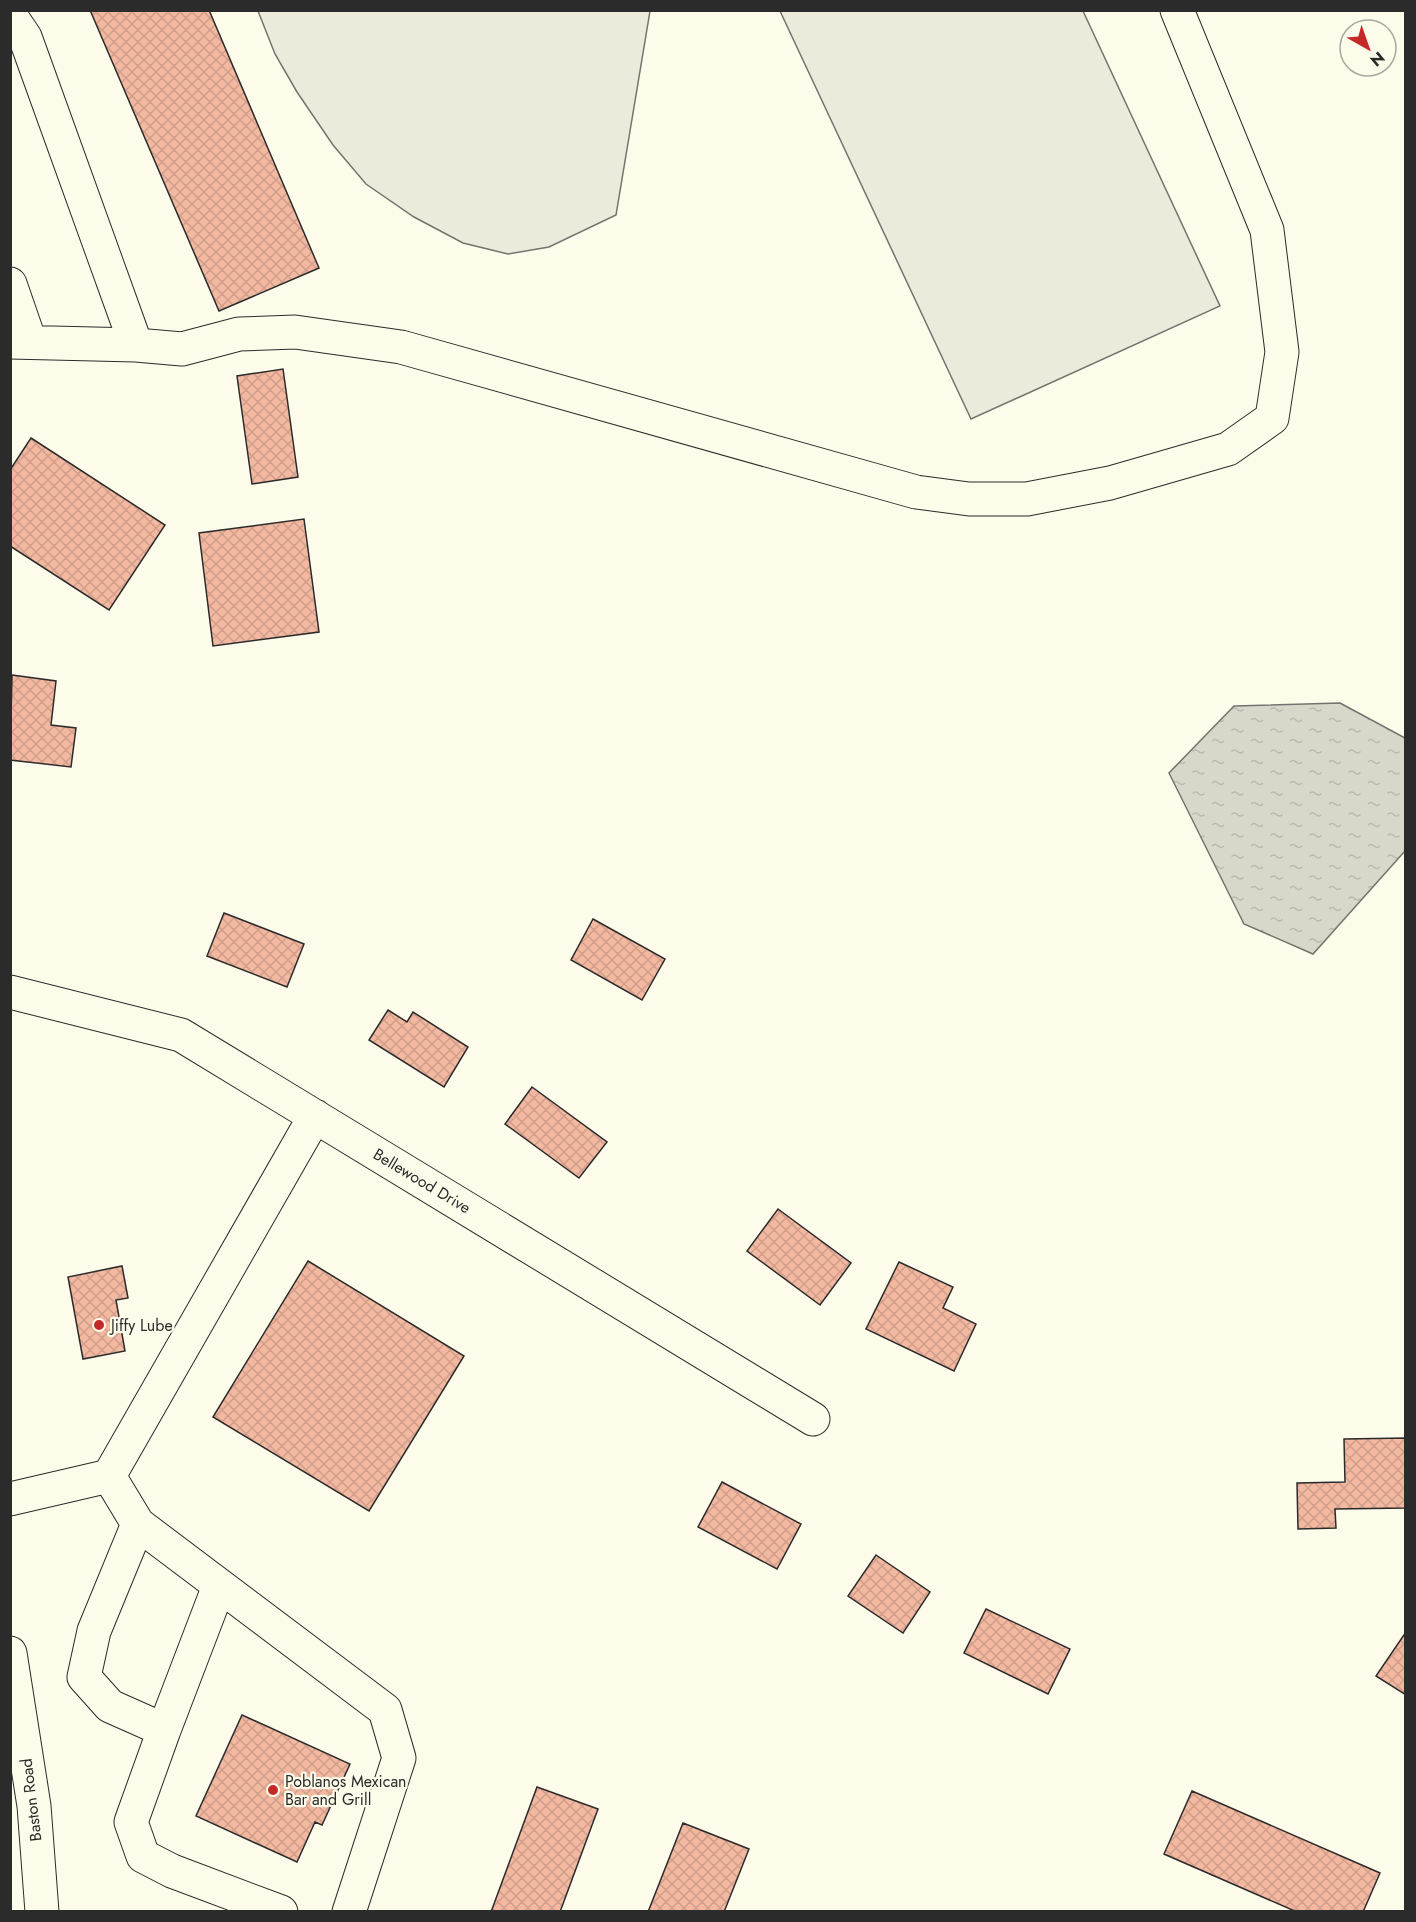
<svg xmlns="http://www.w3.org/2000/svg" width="1416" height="1922" font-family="Jost,sans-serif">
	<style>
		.park { fill: #ecebdb; stroke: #74746e; stroke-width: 1.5 }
		.water { fill: url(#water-ripples); stroke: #74746e; stroke-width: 1.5 }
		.building { fill: url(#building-cross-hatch); stroke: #2b2b2b; stroke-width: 1.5 }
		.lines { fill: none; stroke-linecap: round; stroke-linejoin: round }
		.minor-casing { stroke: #2b2b2b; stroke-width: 35 }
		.major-casing { stroke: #2b2b2b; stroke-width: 35 }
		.minor { stroke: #fdfbea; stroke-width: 33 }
		.major { stroke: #fdfbea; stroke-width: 33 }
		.poi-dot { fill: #c62828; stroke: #fdfbea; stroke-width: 2 }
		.labels { text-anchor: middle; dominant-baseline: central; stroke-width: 4.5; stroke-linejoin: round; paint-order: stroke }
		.street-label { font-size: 16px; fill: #2b2b2b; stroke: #fdfbea }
		.poi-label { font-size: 16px; fill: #2b2b2b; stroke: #fdfbea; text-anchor: start }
	</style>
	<defs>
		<pattern id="water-ripples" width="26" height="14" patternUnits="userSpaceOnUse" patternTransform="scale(1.5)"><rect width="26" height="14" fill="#d8d7c9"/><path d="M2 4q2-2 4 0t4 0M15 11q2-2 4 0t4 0" fill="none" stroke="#bab9ad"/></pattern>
		<pattern id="building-cross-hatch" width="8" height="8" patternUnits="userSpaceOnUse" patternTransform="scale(1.5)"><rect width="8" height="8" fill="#f2b8a0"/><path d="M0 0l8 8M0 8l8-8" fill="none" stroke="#d09e8a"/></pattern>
	</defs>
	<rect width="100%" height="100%" fill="#fdfbea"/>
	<!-- park -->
	<path class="park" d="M258,11H650L616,215L549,247L508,254L463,243L414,217L366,184L333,145L297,92L275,54Z
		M780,11H1083L1220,306L971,419Z"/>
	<!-- water -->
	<path class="water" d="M1340,703L1405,738V851L1313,954L1244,924L1169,773L1234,706Z"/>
	<!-- building -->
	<path class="building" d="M90,10H209L319,268L219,311Z
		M283,369L298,477L252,484L237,376Z
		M31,438L165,525L109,610L10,546V470Z
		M304,519L319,632L213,646L199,533Z
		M12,675L56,681L51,725L76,728L71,767L10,760Z
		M224,913L304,944L287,987L207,956Z
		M593,919L665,959L642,1000L571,960Z
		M388,1010L407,1022L413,1012L468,1047L444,1087L369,1040Z
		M532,1087L607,1142L579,1178L505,1124Z
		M778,1209L851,1263L820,1305L747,1251Z
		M308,1261L464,1356L369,1511L213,1417Z
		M899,1262L953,1287L943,1308L976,1324L954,1371L866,1329Z
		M122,1266L128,1298L116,1300L125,1351L83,1359L68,1277Z
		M1406,1438V1508L1335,1509L1336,1528L1298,1529L1297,1483L1345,1482L1344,1439Z
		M722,1482L801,1524L777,1569L698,1527Z
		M876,1555L930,1592L903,1633L848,1596Z
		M986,1609L1070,1649L1048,1694L964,1653Z
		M1406,1632V1695L1376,1676Z
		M242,1715L350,1764L322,1825L315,1822L297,1862L196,1816Z
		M537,1787L598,1809L560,1912H491Z
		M1192,1791L1380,1873L1363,1912H1297L1164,1854Z
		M683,1823L749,1849L724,1912H648Z"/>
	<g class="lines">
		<defs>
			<path id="minor" d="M10,15L25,37L136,345L182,349L239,334L295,332L401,347L916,492L969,499H1027L1110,483L1228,449L1272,418L1282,352L1267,230L1177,10
				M10,284L30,342
				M10,342L136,345
				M10,992L181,1035L813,1419
				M109,1476L138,1524
				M10,1499L109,1476L315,1116
				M164,1730L219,1586
				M281,1912L172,1871L143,1856L131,1822L164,1730L110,1706L84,1677L94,1631L138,1524L385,1710L399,1758L349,1912"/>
			<path id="major" d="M10,1653L34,1806L42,1912"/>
		</defs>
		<!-- minor casing -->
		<use href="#minor" class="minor-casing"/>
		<!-- major casing -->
		<use href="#major" class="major-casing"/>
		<!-- minor -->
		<use href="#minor" class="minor"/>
		<!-- major -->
		<use href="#major" class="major"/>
	</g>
	<!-- markers -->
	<g class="poi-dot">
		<circle cx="99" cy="1325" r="6"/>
		<circle cx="273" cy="1790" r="6"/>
	</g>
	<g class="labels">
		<!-- street labels -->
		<g class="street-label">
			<text transform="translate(422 1181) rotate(31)">Bellewood Drive</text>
			<text transform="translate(31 1800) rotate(-97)">Baston Road</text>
		</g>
		<!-- poi labels -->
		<g class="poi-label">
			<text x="111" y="1325">Jiffy Lube</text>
			<text x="285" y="1781">Poblanos Mexican<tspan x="285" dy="18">Bar and Grill</tspan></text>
		</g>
	</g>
	<!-- border -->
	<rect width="1416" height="1922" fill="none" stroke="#2b2b2b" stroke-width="24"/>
	<!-- north arrow -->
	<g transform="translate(1368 48) rotate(140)"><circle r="28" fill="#fdfbea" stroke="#a9a89e" stroke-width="1.5"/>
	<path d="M0-4.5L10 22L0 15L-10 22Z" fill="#c62828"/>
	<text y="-9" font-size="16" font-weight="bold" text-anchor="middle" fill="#2b2b2b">N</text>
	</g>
</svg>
